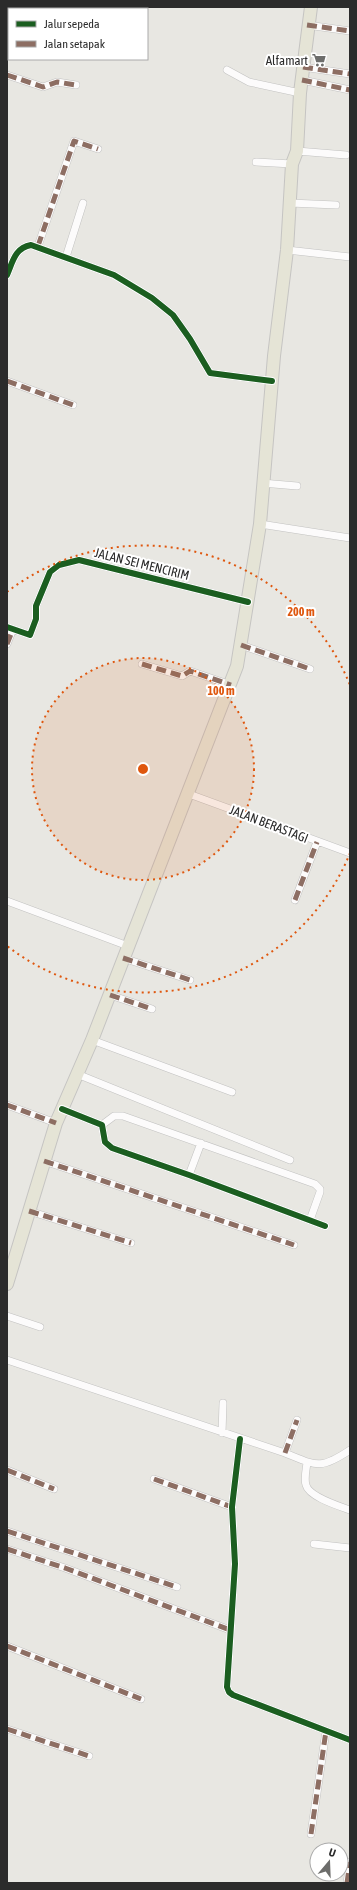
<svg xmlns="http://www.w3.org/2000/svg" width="357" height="1890" font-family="'Asap Condensed',sans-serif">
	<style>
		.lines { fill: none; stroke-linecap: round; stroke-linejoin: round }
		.minor-casing { stroke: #c2c2c1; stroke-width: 8 }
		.primary-casing { stroke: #c5c4c2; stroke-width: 14 }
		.minor { stroke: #fcfbfb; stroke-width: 7 }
		.primary { stroke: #e5e4d6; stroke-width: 12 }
		.quiet { stroke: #8d6e63; stroke-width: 5; stroke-dasharray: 10 5; stroke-linecap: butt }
		.cycleway-casing { stroke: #fff; stroke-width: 8 }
		.cycleway { stroke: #1b5e20; stroke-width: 6 }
		.ring { fill: none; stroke: #df570e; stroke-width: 2; stroke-dasharray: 2 4 }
		.labels { text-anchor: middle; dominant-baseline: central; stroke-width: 4; stroke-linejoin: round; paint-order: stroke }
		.poi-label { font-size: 13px; fill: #2b2b2b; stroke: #fff; text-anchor: end }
		.street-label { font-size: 13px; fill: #2b2b2b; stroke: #fff }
		.centre { fill: #df570e; stroke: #fff; stroke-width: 2 }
		.ring-label { font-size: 12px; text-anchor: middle; font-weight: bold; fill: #df570e; stroke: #fff; stroke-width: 4; stroke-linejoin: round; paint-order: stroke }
	</style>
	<rect width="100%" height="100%" fill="#e8e7e2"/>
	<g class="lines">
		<defs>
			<path id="minor" d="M19,9V7
				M307,25L350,31
				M7,39L9,35
				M303,67L350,74
				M227,70L249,82L300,93
				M7,75L43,87L57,82L76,85
				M302,80L350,90
				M297,151L346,155
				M256,162L292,164
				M290,203L336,205
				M38,246L74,141L98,149
				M287,250L350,257
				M66,257L83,203
				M7,275C13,261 15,248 31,245L114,275L152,298L173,315L190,339L210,373L272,381
				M7,381L73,405
				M262,483L297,486
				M260,524L350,538
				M7,627L30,635L36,619V606L50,572L59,565L79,560L248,602
				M7,644L13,629
				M241,645L310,669
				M142,664L182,676L190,671L231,685
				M189,794L350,853
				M295,900L317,842
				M7,901L128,946
				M123,958L190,980
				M110,995L152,1009
				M92,1040L232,1092
				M77,1074L290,1160
				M7,1105L56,1123
				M62,1109L102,1125L105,1142L112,1148L189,1175L325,1226
				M102,1125L114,1116H123L315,1184L320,1189V1192L310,1220
				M44,1161L294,1245
				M189,1175L201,1143
				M29,1211L131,1243
				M7,1316L40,1327
				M7,1360L285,1453C317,1466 320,1470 350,1450
				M222,1433L223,1403
				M240,1439L232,1507L235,1564L227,1687L229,1692L233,1695L350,1740
				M285,1453L297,1420
				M307,1463C306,1470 304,1479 306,1485C309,1497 339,1506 350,1510
				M7,1470L54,1489
				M154,1479L232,1507
				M7,1531L177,1587
				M314,1544L350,1548
				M7,1549L65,1568L230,1630
				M7,1646L141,1699
				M7,1729L89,1756
				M311,1834L326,1731
				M347,1883L350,1862"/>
			<path id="primary" d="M7,1284L56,1123L92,1040L237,666L260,524L274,356L287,250L292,164L297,151L300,93L311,7"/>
		</defs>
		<!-- minor casing -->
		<use href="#minor" class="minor-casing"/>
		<!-- primary casing -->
		<use href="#primary" class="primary-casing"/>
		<!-- minor -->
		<use href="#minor" class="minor"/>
		<!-- primary -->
		<use href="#primary" class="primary"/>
		<!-- quiet -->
		<path class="quiet" d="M307,25L350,31
			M303,67L350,74
			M7,75L43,87L57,82L76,85
			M302,80L350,90
			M38,246L74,141L98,149
			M7,381L73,405
			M7,644L13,629
			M241,645L310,669
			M142,664L182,676L190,671L231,685
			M295,900L317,842
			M123,958L190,980
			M110,995L152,1009
			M7,1105L56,1123
			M44,1161L294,1245
			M29,1211L131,1243
			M285,1453L297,1420
			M7,1470L54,1489
			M154,1479L232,1507
			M7,1531L177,1587
			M7,1549L65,1568L230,1630
			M7,1646L141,1699
			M7,1729L89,1756
			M311,1834L326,1731
			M347,1883L350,1862"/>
		<defs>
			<path id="cycleway" d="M7,275C13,261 15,248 31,245L114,275L152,298L173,315L190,339L210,373L272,381
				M7,627L30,635L36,619V606L50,572L59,565L79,560L248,602
				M62,1109L102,1125L105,1142L112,1148L189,1175L325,1226
				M240,1439L232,1507L235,1564L227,1687L229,1692L233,1695L350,1740"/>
		</defs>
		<!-- cycleway casing -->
		<use href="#cycleway" class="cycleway-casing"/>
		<!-- cycleway -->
		<use href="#cycleway" class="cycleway"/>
	</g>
	<!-- distance rings -->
	<circle cx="143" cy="769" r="111" fill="#df570e" fill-opacity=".12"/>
	<g class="ring">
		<circle cx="143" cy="769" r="111"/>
		<path d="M350 853A223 223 0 0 1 7 946M7 592A223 223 0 0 1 350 685"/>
	</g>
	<!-- icons -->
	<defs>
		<symbol id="supermarket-bare" viewBox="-9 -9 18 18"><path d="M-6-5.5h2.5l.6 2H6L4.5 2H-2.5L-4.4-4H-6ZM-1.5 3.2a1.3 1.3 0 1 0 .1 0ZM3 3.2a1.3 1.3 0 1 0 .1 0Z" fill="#6d6d6b" stroke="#fff" stroke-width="2.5" paint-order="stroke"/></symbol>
	</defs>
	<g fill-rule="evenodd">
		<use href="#supermarket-bare" x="309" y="50" width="20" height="20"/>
	</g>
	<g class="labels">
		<!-- poi labels -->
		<g class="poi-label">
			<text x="308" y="60">Alfamart</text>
		</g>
		<!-- street labels -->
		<g class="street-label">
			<text transform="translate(142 564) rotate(14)">JALAN SEI MENCIRIM</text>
			<text transform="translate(269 824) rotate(21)">JALAN BERASTAGI</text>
		</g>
	</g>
	<circle cx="143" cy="769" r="6" class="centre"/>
	<g class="ring-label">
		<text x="301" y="616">200 m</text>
		<text x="221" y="695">100 m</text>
	</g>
	<!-- border -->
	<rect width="357" height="1890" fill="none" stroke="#2b2b2b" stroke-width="16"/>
	<!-- legend -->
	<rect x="8" y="8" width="140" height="52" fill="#ffffff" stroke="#aaaaaa"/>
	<rect x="16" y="21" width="20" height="6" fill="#1b5e20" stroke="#aaaaaa"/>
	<text x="44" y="28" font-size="12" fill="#2b2b2b">Jalur sepeda</text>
	<rect x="16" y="41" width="20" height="6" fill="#8d6e63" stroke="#aaaaaa"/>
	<text x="44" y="48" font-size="12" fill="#2b2b2b">Jalan setapak</text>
	<!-- north arrow -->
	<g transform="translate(329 1862) rotate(19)"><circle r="19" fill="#ffffff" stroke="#aaaaaa"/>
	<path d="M0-3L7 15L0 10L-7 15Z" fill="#6d6d6b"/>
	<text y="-6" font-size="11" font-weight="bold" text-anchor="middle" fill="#2b2b2b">U</text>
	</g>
</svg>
